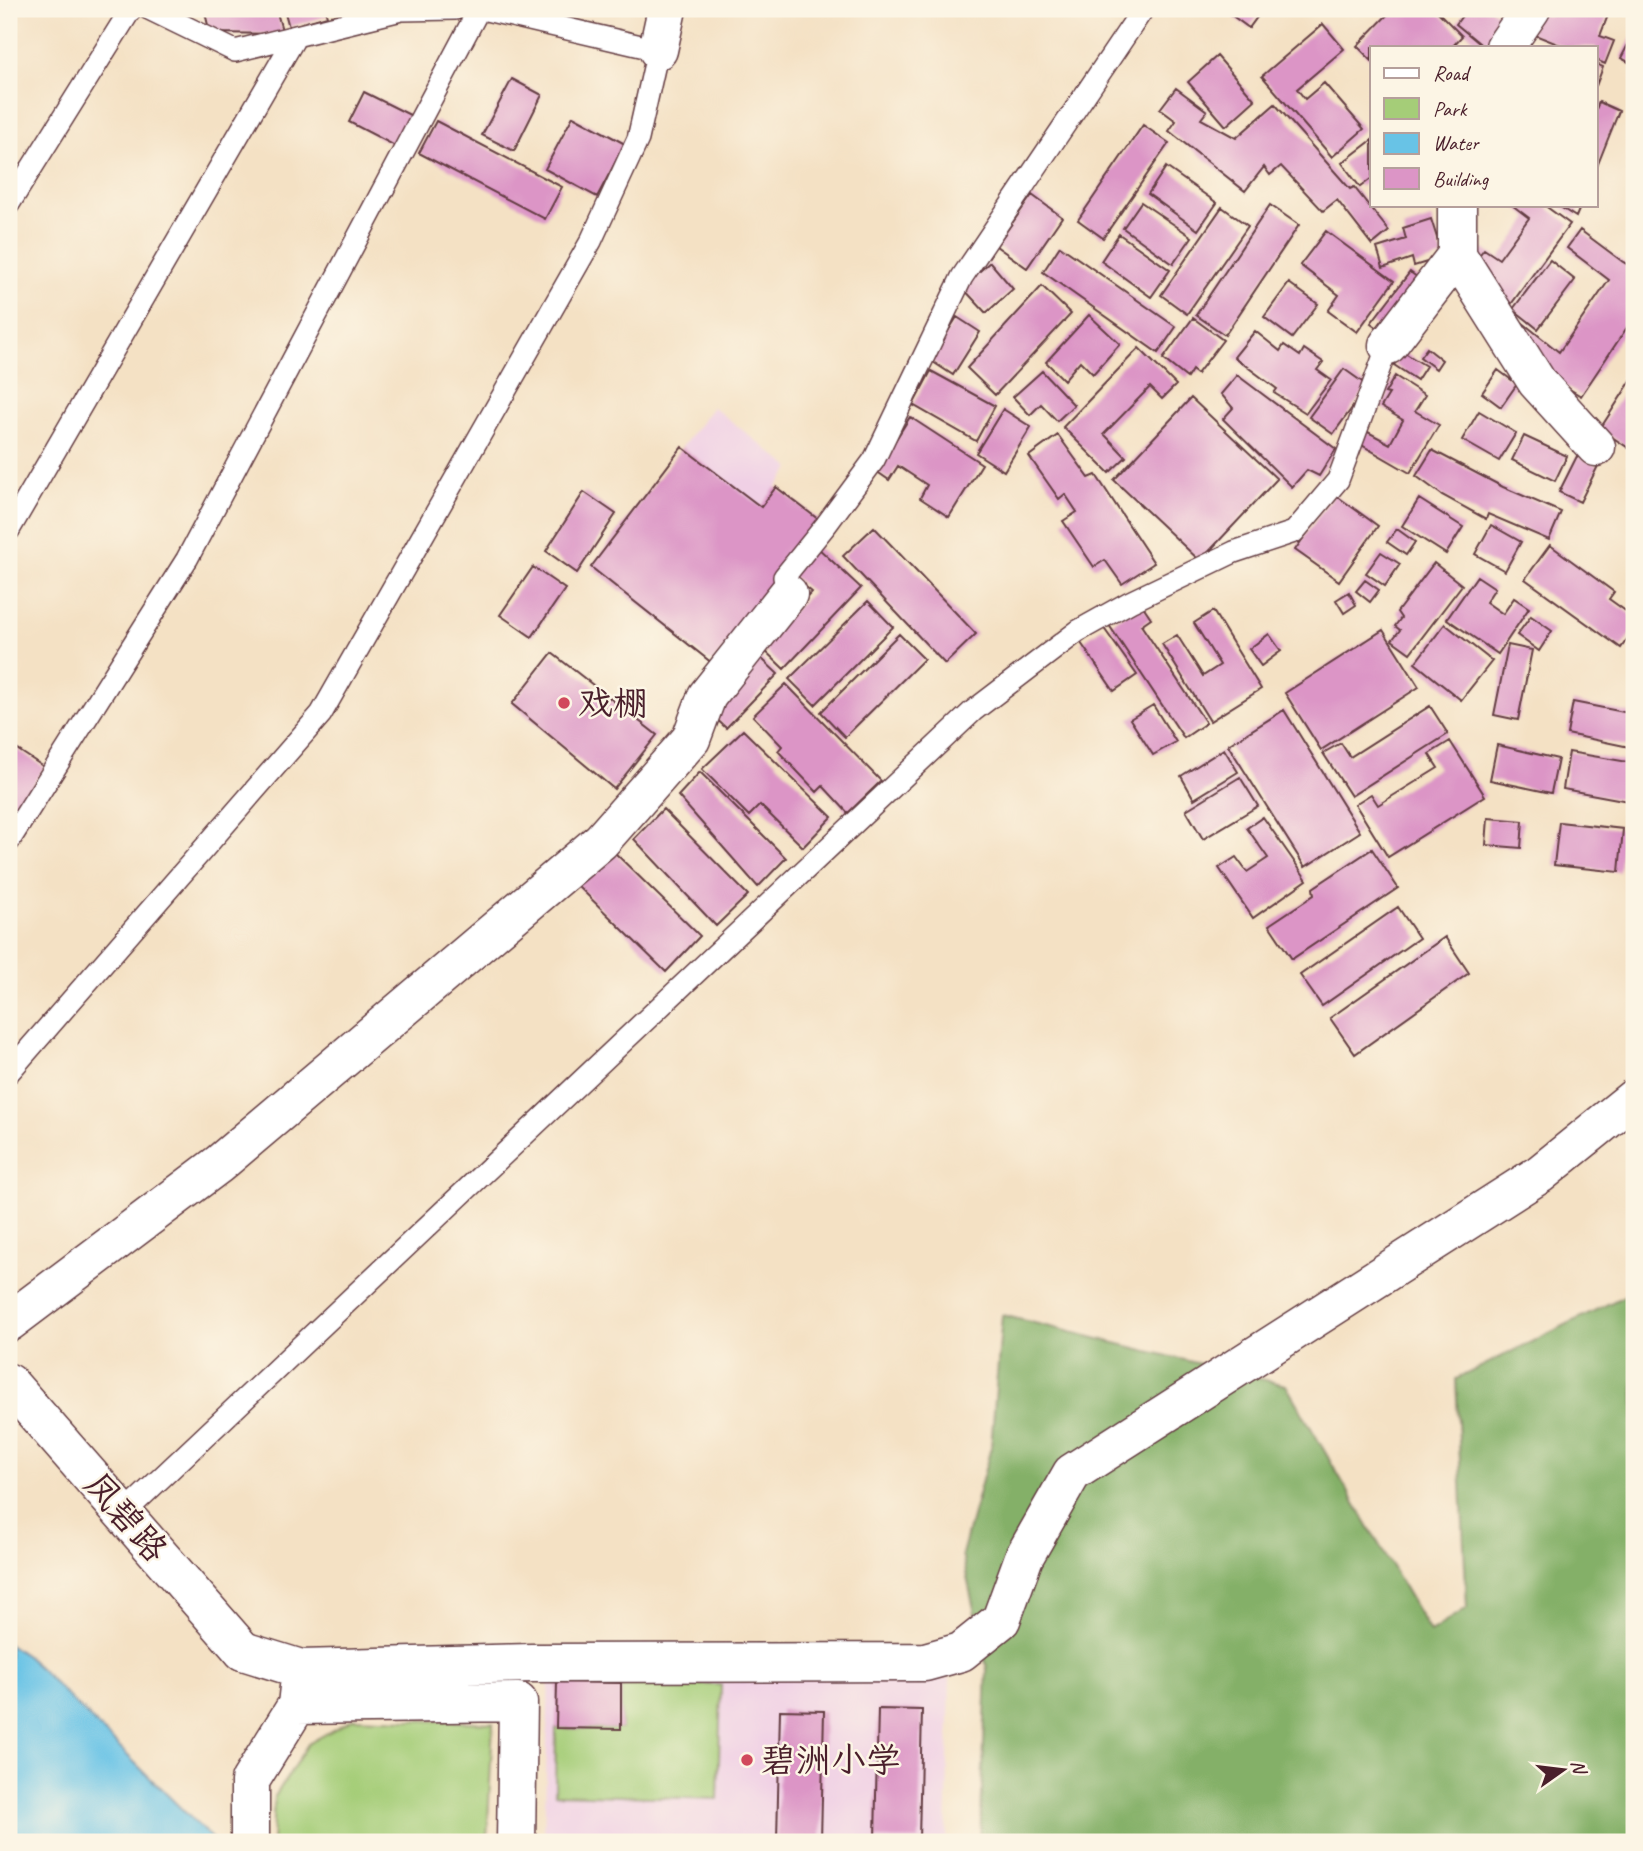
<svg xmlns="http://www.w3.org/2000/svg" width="1643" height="1851" font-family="Caveat,'LXGW WenKai TC',sans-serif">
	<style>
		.built { fill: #f0d0e5 }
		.green { fill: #a5cd78; stroke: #787652; stroke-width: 2 }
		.forest { fill: #84b068; stroke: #67684a; stroke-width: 2 }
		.water { fill: #68c3e6; stroke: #597188; stroke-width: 2 }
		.building { fill: #dc95c6 }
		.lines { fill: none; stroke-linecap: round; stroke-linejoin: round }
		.service-casing { stroke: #643c42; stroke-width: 24 }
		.minor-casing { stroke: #643c42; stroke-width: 41 }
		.secondary-casing { stroke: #643c42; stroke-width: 41 }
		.service { stroke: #fff; stroke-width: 21 }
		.minor { stroke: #fff; stroke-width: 38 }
		.secondary { stroke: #fff; stroke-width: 38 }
		.poi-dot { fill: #d1495b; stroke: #fcf5e5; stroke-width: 2.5 }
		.labels { text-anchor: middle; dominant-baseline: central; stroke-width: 5; stroke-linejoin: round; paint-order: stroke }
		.poi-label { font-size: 35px; fill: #4a1f2b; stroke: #fcf5e5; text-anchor: start }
		.street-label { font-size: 35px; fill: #4a1f2b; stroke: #fcf5e5 }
	</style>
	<rect width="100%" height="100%" fill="#fcf5e5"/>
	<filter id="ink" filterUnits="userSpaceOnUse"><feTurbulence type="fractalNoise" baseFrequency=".0143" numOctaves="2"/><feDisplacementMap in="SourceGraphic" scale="14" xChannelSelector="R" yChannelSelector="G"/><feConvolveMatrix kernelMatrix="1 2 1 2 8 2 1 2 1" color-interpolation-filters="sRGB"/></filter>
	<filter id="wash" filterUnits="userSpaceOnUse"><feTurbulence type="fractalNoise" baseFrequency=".00686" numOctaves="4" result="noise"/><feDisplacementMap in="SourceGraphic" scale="28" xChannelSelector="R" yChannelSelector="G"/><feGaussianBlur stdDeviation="1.57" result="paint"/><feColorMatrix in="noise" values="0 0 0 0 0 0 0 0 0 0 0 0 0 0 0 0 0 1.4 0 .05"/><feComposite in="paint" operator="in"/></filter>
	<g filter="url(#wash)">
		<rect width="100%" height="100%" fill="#f4e1c4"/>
		<!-- built -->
		<path class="built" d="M713,407L791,468L761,507L682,447Z
			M549,1676L950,1678L946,1842H544Z"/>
		<!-- green -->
		<path class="green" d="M621,1683L721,1685L718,1799L555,1794L556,1728L621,1729Z
			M354,1718L493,1723L487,1842H272L274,1798L308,1744Z"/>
		<!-- forest -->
		<path class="forest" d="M1634,1291V1842H980L987,1669L962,1554L991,1447L1002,1315L1286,1385L1430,1632L1467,1608L1456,1379Z"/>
		<!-- water -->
		<path class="water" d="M9,1644L29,1658L215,1842H9Z"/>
		<g id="blocks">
			<!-- building -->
			<path class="building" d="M204,9H276L283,34L210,33Z
				M284,9H325L327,16L289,27Z
				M1223,9H1263L1249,28Z
				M1393,9H1435L1462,36L1452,47H1372V61L1357,46Z
				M1467,9H1491L1505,19L1484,47L1456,24Z
				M1551,9L1610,10L1600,36L1614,41L1605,64L1596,60V47H1565L1530,33L1538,12L1548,16Z
				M1323,24L1344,49L1297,89L1305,99L1324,83L1364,129L1332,157L1262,76Z
				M1634,33V65L1621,58Z
				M1217,56L1255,100L1226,126L1188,82Z
				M1596,64L1603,67L1596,86Z
				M512,79L542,95L514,151L482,135Z
				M1176,88L1207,111L1201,119L1236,138L1275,104L1350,189L1354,187L1389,231L1372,245L1337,200L1323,211L1281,166L1270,175L1264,167L1245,191L1169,131L1176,121L1160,109Z
				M364,92L414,117L399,148L349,122Z
				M1599,102L1619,111L1596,169V109Z
				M573,116L625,144L597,197L545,169Z
				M436,121L562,187L545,219L419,153Z
				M1143,125L1169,143L1103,238L1078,220Z
				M1372,140V178L1360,187L1342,163Z
				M1634,142V166L1626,163Z
				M1166,167L1217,203L1198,230L1148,194Z
				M1032,195L1062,217L1027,268L996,246Z
				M1141,202L1192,237L1173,264L1123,228Z
				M1270,205L1299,225L1225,335L1196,315Z
				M1512,205H1544L1570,224L1506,311L1474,262L1484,249L1499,259L1529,218Z
				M1557,205H1581L1576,217Z
				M1222,207L1248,226L1187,314L1161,295Z
				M1431,219L1443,257L1414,266L1412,258L1383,268L1377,248L1406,239L1403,228Z
				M1580,230L1623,262L1634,268V317L1581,396L1548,376L1515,337L1523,323L1559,352L1609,280L1567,248Z
				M1326,231L1394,281L1357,332L1328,311L1339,295L1300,265Z
				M1119,234L1170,270L1151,297L1101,261Z
				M1060,246L1176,327L1158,353L1043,272Z
				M1550,260L1575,280L1538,329L1513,309Z
				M990,262L1013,289L986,313L962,287Z
				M1410,272L1425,283L1386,334L1371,323Z
				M1289,283L1318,304L1292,338L1264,317Z
				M1042,286L1071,314L995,395L967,368Z
				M1089,315L1120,344L1093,374L1080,361L1064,380L1046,362Z
				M957,317L980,332L953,375L930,360Z
				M1193,318L1223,340L1197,374L1192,370L1187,378L1163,359Z
				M1255,331L1280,351L1284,345L1300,356L1304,349L1323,362L1317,370L1331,380L1306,413L1274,393L1277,389L1234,357Z
				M1139,348L1176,385L1162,399L1150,387L1104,434L1126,457L1109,473L1063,427Z
				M1427,348L1442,360L1436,369L1420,357Z
				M1403,352L1426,366L1417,380L1394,365Z
				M1344,369L1368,386L1333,434L1309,417Z
				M1498,370L1517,384L1501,407L1482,393Z
				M931,371L995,406L976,441L913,405Z
				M1042,371L1074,405L1057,421L1041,404L1030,415L1013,397Z
				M1237,375L1336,449L1319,476L1307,470L1292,487L1223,419L1233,408L1221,394Z
				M1395,376L1425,395L1415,411L1439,425L1410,473L1360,444L1366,431L1390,444L1403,420L1381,407L1389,394L1385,393Z
				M1634,376V442L1630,449L1600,429Z
				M1191,398L1277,479L1200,561L1114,480Z
				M1003,409L1031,427L1004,471L976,453Z
				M1479,411L1516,433L1499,461L1462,440Z
				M910,417L982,464L949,517L920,498L927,485L898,466L889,480L876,471Z
				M1058,435L1089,478L1096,475L1154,563L1122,584L1105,560L1094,567L1063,521L1077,512L1065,494L1059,499L1029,456Z
				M1524,436L1567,456L1555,481L1512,460Z
				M682,447L761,507L776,487L823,523L712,663L591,567Z
				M1432,450L1503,487L1561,512L1549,540L1488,514L1486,519L1442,495L1416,476Z
				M1577,456L1598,466L1580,502L1559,492Z
				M584,492L616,514L577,573L546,551Z
				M1334,494L1378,526L1339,581L1295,550Z
				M1419,499L1463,527L1446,554L1402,526Z
				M1491,525L1521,542L1505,571L1475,554Z
				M874,527L976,634L945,664L843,556Z
				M1397,529L1415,542L1406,555L1387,542Z
				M1550,545L1614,592L1609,599L1634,617V629L1621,648L1525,579Z
				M816,546L861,588L784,669L757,643L777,628L812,592L790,574Z
				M1381,552L1400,564L1385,586L1366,573Z
				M1434,563L1462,585L1410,653L1392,640L1400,630L1395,626L1401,618L1397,612Z
				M533,567L565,589L532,637L500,615Z
				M1477,576L1495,588L1486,602L1503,614L1514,598L1529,608L1498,654L1447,619Z
				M1365,580L1379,590L1370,602L1356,591Z
				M1349,592L1356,605L1344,613L1336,600Z
				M868,601L893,627L815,705L789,679Z
				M1141,603L1151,618L1141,625L1206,723L1184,738L1109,625Z
				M1213,611L1261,689L1210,721L1162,644L1177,635L1203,676L1220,665L1194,623Z
				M1531,616L1552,631L1539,651L1517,635Z
				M1445,624L1492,661L1461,700L1415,663Z
				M1103,627L1137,675L1114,691L1081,643Z
				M1383,630L1419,687L1321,750L1285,693Z
				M899,634L924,659L845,737L821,712Z
				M1269,634L1281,651L1261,666L1249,649Z
				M1508,645L1532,650L1518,720L1494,715Z
				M552,653L657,735L614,789L512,704Z
				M761,658L778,674L726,728L709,712Z
				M786,684L881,781L848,813L823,786L817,792L778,751L782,746L753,716Z
				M1573,702L1634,714V748L1567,734Z
				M1153,705L1176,742L1153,755L1130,719Z
				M1430,706L1448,734L1351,796L1323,753L1341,743L1350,757Z
				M1284,710L1360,832L1305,867L1228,745Z
				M743,730L832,817L803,847L760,805L749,816L702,769Z
				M1450,741L1485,796L1388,857L1355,804L1371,794L1378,805L1438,768L1429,754Z
				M9,744L44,767L13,816L9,814Z
				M1497,745L1558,759L1551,793L1490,780Z
				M1224,749L1238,772L1194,799L1181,776Z
				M1569,752L1634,763V802L1563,789Z
				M700,772L786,858L758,887L678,796Z
				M1240,777L1258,806L1203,839L1186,810Z
				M663,809L748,895L716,926L634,839Z
				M1263,817L1307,880L1253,918L1219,868L1236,857L1247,872L1268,858L1247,828Z
				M1488,818L1523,821L1521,848L1486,845Z
				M1559,822L1623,829L1619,872L1554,865Z
				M611,849L700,936L666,972L577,885Z
				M1372,849L1398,888L1292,959L1269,925L1314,895L1313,888Z
				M1398,907L1419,938L1322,1006L1300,975Z
				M1445,937L1469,973L1355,1054L1330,1018Z
				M557,1682L621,1683V1729L556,1728Z
				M878,1709L922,1710L919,1840L875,1839Z
				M780,1710L824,1711L821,1841L777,1840Z"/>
		</g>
	</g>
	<g filter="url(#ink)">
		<use href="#blocks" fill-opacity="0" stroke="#643c42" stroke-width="2"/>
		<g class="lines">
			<defs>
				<path id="service" d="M149,9L235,51L401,10L455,9
					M9,204L131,9
					M9,530L296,36
					M788,594L784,577L826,525L874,460L962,277L1141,12L1138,9
					M9,841L187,559L479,9
					M9,1072L321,714L591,241L638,139L658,50L482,9
					M123,1514L973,711L1078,631L1130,602L1234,552L1294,532L1338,480L1388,345"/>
				<path id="minor" d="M1505,47L1531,9
					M658,50L667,9
					M1457,205V255L1537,382L1596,447
					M1388,345L1457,255
					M9,1322L219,1164L601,841L691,739L707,696L788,594
					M243,1651L301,1669L532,1663L925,1662L961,1652L1001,1620L1024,1557L1072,1473L1540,1174L1634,1098
					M297,1705L518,1702L516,1842
					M250,1842V1781L297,1705L300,1678"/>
				<path id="secondary" d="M9,1383L243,1651"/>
			</defs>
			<!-- service casing -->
			<use href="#service" class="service-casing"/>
			<!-- minor casing -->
			<use href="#minor" class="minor-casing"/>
			<!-- secondary casing -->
			<use href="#secondary" class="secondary-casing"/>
			<!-- service -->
			<use href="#service" class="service"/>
			<!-- minor -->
			<use href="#minor" class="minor"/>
			<!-- secondary -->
			<use href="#secondary" class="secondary"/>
		</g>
	</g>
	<!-- markers -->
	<g class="poi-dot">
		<circle cx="564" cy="703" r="7"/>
		<circle cx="747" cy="1760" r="7"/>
	</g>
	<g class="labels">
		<!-- poi labels -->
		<g class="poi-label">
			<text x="578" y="703">戏棚</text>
			<text x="761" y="1760">碧洲小学</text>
		</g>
		<!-- street labels -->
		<g class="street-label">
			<text transform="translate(126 1517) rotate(49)">凤碧路</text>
		</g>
	</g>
	<!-- margin -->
	<rect width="1643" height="1851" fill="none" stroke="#fcf5e5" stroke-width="35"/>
	<!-- legend -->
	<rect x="1370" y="46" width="228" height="161" fill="#fcf5e5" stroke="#b59f9b" stroke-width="2"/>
	<rect x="1384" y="68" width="35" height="10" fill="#ffffff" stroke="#b59f9b" stroke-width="2"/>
	<text x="1433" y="80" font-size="21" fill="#4a1f2b">Road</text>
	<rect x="1384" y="98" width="35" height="21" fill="#a5cd78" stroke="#b59f9b" stroke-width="2"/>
	<text x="1433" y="116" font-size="21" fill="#4a1f2b">Park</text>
	<rect x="1384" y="133" width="35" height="21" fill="#68c3e6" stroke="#b59f9b" stroke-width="2"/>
	<text x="1433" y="150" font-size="21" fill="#4a1f2b">Water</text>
	<rect x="1384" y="168" width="35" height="21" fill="#dc95c6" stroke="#b59f9b" stroke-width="2"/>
	<text x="1433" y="186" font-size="21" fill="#4a1f2b">Building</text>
	<!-- north arrow -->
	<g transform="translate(1563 1770) rotate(76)" stroke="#fcf5e5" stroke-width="5" paint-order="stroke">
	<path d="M0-5L12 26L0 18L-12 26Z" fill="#4a1f2b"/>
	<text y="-10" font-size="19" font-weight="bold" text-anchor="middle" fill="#4a1f2b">N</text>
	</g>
</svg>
